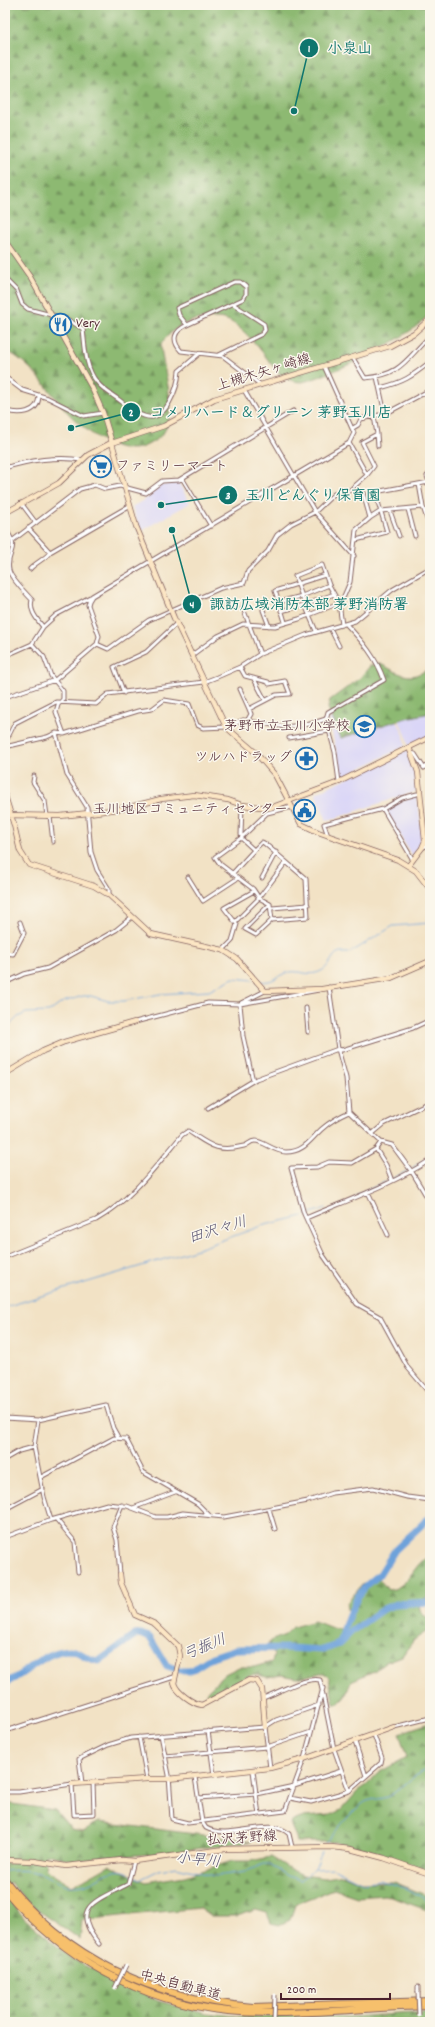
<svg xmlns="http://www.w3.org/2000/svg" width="435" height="2027" font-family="Dekko,'Klee One',sans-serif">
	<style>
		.built { fill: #dad6f7 }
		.forest { fill: url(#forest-firs); stroke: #6c6c4e }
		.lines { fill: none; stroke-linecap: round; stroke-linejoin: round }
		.stream { stroke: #6ea2da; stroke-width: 1 }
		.river { stroke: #6ea2da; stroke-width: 7 }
		.street-casing { stroke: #856361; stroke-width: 5 }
		.secondary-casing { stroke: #856361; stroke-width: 6 }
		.highway-casing { stroke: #856361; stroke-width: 8 }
		.street { stroke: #fff; stroke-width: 3 }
		.secondary { stroke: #fce6c4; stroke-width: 4.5 }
		.highway { stroke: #f7c06c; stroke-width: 6 }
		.street-bridge-casing { stroke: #856361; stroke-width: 5; stroke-linecap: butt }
		.street-bridge { stroke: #fff; stroke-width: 3 }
		.labels { text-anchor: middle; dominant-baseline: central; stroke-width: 3; stroke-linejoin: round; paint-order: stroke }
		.poi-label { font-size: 14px; fill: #4a1f2b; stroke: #fbf7ec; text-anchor: end }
		.street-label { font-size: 14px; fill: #4a1f2b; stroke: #fbf7ec }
		.water-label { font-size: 15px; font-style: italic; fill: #585371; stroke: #fbf7ec }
		.leader { fill: none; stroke: #0f766e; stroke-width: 1.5 }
		.callout-dot { fill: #0f766e; stroke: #fbf7ec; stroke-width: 1.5 }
		.mark-label { font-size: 12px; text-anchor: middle; font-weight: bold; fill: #fff }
		.callout-label { font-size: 15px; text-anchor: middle; font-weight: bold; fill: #0f766e; stroke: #fbf7ec; stroke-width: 3; stroke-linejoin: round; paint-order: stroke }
	</style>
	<defs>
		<pattern id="forest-firs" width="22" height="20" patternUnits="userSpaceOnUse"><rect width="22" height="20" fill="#8db972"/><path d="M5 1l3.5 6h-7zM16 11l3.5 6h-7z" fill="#75965e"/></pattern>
	</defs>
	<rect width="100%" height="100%" fill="#fbf7ec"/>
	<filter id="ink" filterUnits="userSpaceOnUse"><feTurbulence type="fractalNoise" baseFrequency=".025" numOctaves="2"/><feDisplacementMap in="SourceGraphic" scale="8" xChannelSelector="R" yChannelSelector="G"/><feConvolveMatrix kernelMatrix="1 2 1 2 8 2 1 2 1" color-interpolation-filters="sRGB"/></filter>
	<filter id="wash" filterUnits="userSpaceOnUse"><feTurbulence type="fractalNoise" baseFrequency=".012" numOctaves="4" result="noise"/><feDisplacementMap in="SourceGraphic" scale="16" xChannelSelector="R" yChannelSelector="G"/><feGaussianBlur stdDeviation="0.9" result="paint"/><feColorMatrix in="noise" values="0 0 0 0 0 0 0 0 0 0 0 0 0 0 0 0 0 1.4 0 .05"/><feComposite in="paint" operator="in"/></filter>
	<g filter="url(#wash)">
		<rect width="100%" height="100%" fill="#f2e2c5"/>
		<!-- built -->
		<path class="built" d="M178,482L190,503L141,531L132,507L149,497L159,486Z
			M381,686L418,706L430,715V736L408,746L406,735Z
			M376,690L384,695L404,735L405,746L342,777L329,719Z
			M407,750L415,772L416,791L327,821L315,793Z
			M417,795L422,833L421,844L412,856L384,808Z"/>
		<!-- forest -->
		<path class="forest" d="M5,5H430V248C424,266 435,293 430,311C423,333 325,378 302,382C298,382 293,381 290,380C279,376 273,366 266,357C259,347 239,324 227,320C218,317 210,318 200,319C184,321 170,331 161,344C162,368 173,392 169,417C167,431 162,437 149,444C124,460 89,434 71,416C50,394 34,364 5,350Z
			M377,663C388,666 400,677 412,676C418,675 425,671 430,669V713L406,718L341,738L328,708L330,700L360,678L370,666Z
			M430,1556V1597L424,1599L419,1604C420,1612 422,1616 430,1618V1629L414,1640L402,1656L386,1662L374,1671L351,1681L346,1694L339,1703L335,1704L333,1700L329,1678L324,1673H320L297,1678L282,1675L267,1677L254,1674L207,1695V1691L225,1674L239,1667H254L272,1662L274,1654L268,1644L270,1641L285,1635L293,1627L314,1621L335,1629H346L349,1618L346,1604L362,1585L375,1578L379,1579L388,1590C409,1589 413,1563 430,1556Z
			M430,1723V1871L371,1850L335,1842H297L296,1837L290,1824L293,1821L304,1817L330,1815L341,1810L358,1791L367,1785L378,1773L407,1757L399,1733Z
			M5,1803L55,1810L71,1829L83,1831L99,1822L252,1841L159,1854L116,1856L75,1861L46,1854L45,1869L72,1886L109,1865L146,1882L185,1876L232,1861H250L271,1857L292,1870L303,1875L324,1878L344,1875L361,1882H394L430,1897V1911L385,1895L357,1897L334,1889L298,1903L295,1905L290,1920L279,1925L271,1923L267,1913L256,1910L237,1916H211L199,1908L82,1920L80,1940C56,1920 30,1910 11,1882L5,1886Z
			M5,1894L24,1918L72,1959L158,2001L207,2013L245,2017L290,2015L348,2017L430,2012V2022H5Z"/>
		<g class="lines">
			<!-- stream -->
			<path class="stream" d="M258,981C275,984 275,975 290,972C301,970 310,978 323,970C330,965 331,958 337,953H348L358,948L393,926L430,923
				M5,1030L18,1017L26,1013L49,1012L63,1002L83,996H91L108,1001H124L160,994L209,991L233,978L253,980
				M412,1168L430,1157
				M392,1179L409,1170
				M356,1196L389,1180
				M306,1215L326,1208
				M5,1307L201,1248L261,1226L303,1216
				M325,1844C335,1832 352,1810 365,1802C373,1798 381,1800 389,1796C403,1788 414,1773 430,1769
				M315,1869L322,1852
				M5,1871C16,1870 29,1870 39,1873C56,1877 62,1890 83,1885C99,1881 112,1864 129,1873
				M131,1875L141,1879L159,1870L176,1867L215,1876L245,1872L263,1864H269L288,1876L301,1880L315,1869L333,1868L363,1883L379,1880L408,1889L430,1902"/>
			<!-- river -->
			<path class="river" d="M341,1641L346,1622L358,1596L367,1585L380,1574L395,1550L430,1517
				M5,1683C27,1674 45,1650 70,1650C81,1651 88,1661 99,1661L135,1635L141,1634L150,1638L167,1666L183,1671H190L212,1657L236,1649L288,1648L323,1650L339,1644L352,1631L383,1609L396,1604L430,1602"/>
		</g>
	</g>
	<g filter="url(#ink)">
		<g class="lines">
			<defs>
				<path id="street" d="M5,279L17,291L22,304L28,309L67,319L83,329C85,345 85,368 97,382C102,389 111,394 118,399C126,405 134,413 144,416C166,424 178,387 179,371L200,353
					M187,325L179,315L177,308L234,282H240L246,287V294L243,299L187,325C174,331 171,340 181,351L223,356L261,385
					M219,355L262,334L265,330L264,324L233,304
					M353,358L365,378C402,375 406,359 430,336
					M5,377L22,390L48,398L84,416L103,413
					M377,377L385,414L430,390
					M380,388C404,382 411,377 430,362
					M244,390L315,512L354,556
					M5,411C19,414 38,415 39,396
					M353,428L358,425L361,419L374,416
					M377,434L378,446
					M5,468C29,460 58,456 82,460
					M430,473L427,476L430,485
					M367,475L374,466L362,442L377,434L374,416L385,414
					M182,478L211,526
					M21,503L36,523
					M423,507L430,528
					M408,509L415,536
					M390,511L399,536
					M370,518L381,511L423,507L419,484
					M28,528L50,552
					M5,529C22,550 5,552 9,570C10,578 26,593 32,600C29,611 37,619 43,627L32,644L5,656
					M356,540L387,532L375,492L429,482
					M12,541L80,489L95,485L105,489L120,486L146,493L162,481L179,480L293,411
					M30,569C36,562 47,558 50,552L129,506
					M329,585L339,603L342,625
					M279,602L285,622
					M243,608L260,654
					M263,610L269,626
					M281,611L305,605L334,594
					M43,627L56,615L90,597
					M330,628L339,646
					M316,631C308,613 301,595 295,576L322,565L329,585L302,596L279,602L275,591L325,575
					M32,644L44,657L51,676L63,691V699L58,705L56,712L64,734
					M97,644L108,649L149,620L221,588L244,583L248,571L268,551L277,535L291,524L315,512L334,494L349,491L367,475L349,443
					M192,655L218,636L243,624L275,626L299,619L339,603L344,596L350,582L356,530L370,518L363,493
					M254,679L265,700
					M240,689L249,709L276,695L290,694L285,681L269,684L268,682L245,676L240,667
					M124,693L114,667L146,652L177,623
					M5,697L55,680L97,644L99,636L88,605L89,601L92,596L349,443L354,433L324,366
					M247,721L251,714L249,709
					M56,733L67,775L87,807L91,852L97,870L109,889V895
					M289,738L329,731
					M5,743L15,723L56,702L96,704L108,694L204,682L217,677L240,667L260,654L306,635L355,621L392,590L430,568
					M5,747L47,737L56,733L64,734L138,711L152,709L164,700L189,704L197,725L203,728L226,727L243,720L285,727L310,724L326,719
					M412,753L415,754L424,768L430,764
					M34,776L33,782L45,801L47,816
					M339,782L335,752L326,719L328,712L384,680C376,657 363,642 346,624
					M383,809L413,860
					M50,816L53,842
					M241,835L242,805
					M328,836L324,824L383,809L402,798L417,794
					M241,838L254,850L262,842L264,843L306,879L308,917L272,920L256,935L245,929L270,904L272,920
					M422,848L430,844
					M286,862L259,898L253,889L220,864L215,857L241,838L267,813L292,807
					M232,874L254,850
					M188,877L203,901L238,878
					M262,878L276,852
					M254,891L224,908L235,922L259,898L270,904
					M272,908L308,905
					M223,950L232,941L237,924L235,922
					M5,953L13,954L24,933L20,922
					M5,983L24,974L48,968L116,930L132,917
					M329,987L338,1049L346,1078L349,1112L381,1142L392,1145L412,1172L430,1202
					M241,1003L265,991
					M240,1004L243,1036L253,1081
					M306,1008L308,1032
					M135,1022L208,1003L240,1004L319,990
					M208,1108L256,1079L338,1049L342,1050L413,1028L430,1020
					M372,1134L384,1124L430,1102
					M381,1142L376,1149L352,1163L329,1162L317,1167L291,1168L304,1214L323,1255L357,1304L380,1317L408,1368L430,1394
					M376,1149L386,1165L392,1181
					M368,1192L388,1235
					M306,1218C348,1200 392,1185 430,1160
					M5,1257L96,1220C131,1200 156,1166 182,1135L188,1131C210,1145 216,1153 244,1146C248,1145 250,1141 255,1141C264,1141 274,1152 286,1152C305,1152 311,1138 323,1128C331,1121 340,1116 349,1112
					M5,1418L38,1420L106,1405L113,1428L118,1437
					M38,1420L34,1447L44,1497L51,1520
					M5,1459L19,1451L34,1447
					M41,1477L114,1438L126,1439L143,1472L198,1504L210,1516
					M427,1500L430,1494
					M133,1508L175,1492
					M269,1509L275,1529
					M5,1515L9,1507L43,1489
					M56,1519L75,1542L78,1572
					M5,1537L51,1520L107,1504L127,1506L156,1517H167L183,1513L224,1517L308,1501L332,1493L373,1488L407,1497L430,1500
					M120,1574L117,1540L113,1527L122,1505
					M263,1698C277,1693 307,1676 320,1680L334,1749L349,1791
					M265,1727L270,1768
					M394,1727L430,1718
					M5,1731L174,1677
					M208,1731L214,1775
					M161,1735L169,1775L172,1819L188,1823L285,1811L304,1759L323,1688
					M139,1737L147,1779
					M355,1742L366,1776
					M165,1756L267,1747L311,1732
					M253,1771L259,1815
					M195,1777L202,1822L206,1828C229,1841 272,1816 289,1834L292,1847
					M82,1783L79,1759L108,1745L131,1738L265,1727L276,1720L319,1705
					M5,1792H19L72,1784L74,1815L94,1814L93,1782
					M198,1798L257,1794L294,1786L341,1771
					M290,1798L311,1802L349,1791L381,1763L382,1758L374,1735
					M99,1944C68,1906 97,1901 128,1884L134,1861
					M418,1992V1987"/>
				<path id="secondary" d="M5,241L30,277L92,388L103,413L112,443L136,526L174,618L226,727L255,752L275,775L301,824L318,832L398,860L416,871L430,889
					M5,513L59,483L88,455L109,444L164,426L214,399L390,346L414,333L430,319
					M5,796L14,825L20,851L29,865L94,886L109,895L151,934L223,950L237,959L265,991L322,989L391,978L430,961
					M5,815L60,816L89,813L126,808L161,799L194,795L228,800L242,805L270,808L339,782L430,737
					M409,865L422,848L425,841L418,772L409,747
					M5,1074L43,1051L64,1042L135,1022
					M120,1574L121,1583L135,1615L155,1624L178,1646L180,1656L174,1683C176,1692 193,1704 202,1705L249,1680L257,1681L262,1689L265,1727
					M72,1784L147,1779H168L270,1768L304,1759L394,1727
					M5,1860L34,1861L66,1866L122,1860L134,1861L225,1849L331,1847L350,1849L384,1858L430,1874"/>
				<path id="highway" d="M5,1880C65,1959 155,1999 253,2007L430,2001
					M5,1890C61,1957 140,2002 228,2011C295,2017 363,2007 430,2006"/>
			</defs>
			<!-- street casing -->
			<use href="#street" class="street-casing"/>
			<!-- secondary casing -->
			<use href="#secondary" class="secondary-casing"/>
			<!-- highway casing -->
			<use href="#highway" class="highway-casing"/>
			<!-- street -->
			<use href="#street" class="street"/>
			<!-- secondary -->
			<use href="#secondary" class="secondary"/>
			<!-- highway -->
			<use href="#highway" class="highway"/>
			<defs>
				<path id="street-bridge" d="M115,1988L126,1965
					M418,1992L419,2016
					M274,2022L275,1995"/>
			</defs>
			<!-- street-bridge casing -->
			<use href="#street-bridge" class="street-bridge-casing"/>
			<!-- street-bridge -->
			<use href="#street-bridge" class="street-bridge"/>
		</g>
	</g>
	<!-- icons -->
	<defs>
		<symbol id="restaurant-ring" viewBox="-11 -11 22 22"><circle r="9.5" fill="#fbf7ec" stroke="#1f6fb2" stroke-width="1.5"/><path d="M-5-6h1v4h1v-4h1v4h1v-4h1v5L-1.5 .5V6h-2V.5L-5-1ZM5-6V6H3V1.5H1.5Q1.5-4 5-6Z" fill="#1f6fb2"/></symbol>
		<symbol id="supermarket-ring" viewBox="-11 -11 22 22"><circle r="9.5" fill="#fbf7ec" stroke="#1f6fb2" stroke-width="1.5"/><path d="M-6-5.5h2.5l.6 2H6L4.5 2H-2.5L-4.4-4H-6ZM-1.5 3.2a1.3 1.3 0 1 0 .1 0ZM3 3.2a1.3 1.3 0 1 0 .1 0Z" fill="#1f6fb2"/></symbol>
		<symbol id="school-ring" viewBox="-11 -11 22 22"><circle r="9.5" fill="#fbf7ec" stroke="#1f6fb2" stroke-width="1.5"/><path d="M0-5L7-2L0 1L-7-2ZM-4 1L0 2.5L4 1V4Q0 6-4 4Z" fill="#1f6fb2"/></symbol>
		<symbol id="pharmacy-ring" viewBox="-11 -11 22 22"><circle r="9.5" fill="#fbf7ec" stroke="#1f6fb2" stroke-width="1.5"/><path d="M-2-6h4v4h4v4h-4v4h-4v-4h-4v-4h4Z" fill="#1f6fb2"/></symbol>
		<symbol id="civic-ring" viewBox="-11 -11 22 22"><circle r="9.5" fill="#fbf7ec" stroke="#1f6fb2" stroke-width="1.5"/><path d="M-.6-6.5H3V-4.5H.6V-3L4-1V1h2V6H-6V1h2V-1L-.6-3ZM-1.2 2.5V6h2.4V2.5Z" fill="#1f6fb2"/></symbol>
	</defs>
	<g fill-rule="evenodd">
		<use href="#restaurant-ring" x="48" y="312" width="25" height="25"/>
		<use href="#supermarket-ring" x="88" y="454" width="25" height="25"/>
		<use href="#school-ring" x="352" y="714" width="25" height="25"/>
		<use href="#pharmacy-ring" x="294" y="746" width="25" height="25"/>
		<use href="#civic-ring" x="292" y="798" width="25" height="25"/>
	</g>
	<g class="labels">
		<!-- poi labels -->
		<g class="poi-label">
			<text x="76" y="324" text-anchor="start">Very</text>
			<text x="116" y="467" text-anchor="start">ファミリーマート</text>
			<text x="350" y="727">茅野市立玉川小学校</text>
			<text x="292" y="758">ツルハドラッグ</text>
			<text x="288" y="810">玉川地区コミュニティセンター</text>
		</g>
		<!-- street labels -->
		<g class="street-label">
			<text transform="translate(264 373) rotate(-17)">上槻木矢ヶ崎線</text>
			<text transform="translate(242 1839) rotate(-4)">払沢茅野線</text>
			<text transform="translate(180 1986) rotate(15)">中央自動車道</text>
		</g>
		<!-- water labels -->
		<g class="water-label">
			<text transform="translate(218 1231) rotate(-17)">田沢々川</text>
			<text transform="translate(205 1648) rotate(-22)">弓振川</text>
			<text transform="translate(198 1861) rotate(6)">小早川</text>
		</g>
	</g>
	<!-- callouts -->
	<path class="leader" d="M294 111L309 48M71 428L131 412M161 505L228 495M172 530L192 604"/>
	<g class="callout-dot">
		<circle cx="294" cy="111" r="4"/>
		<circle cx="71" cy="428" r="4"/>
		<circle cx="161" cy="505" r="4"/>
		<circle cx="172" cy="530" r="4"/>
		<circle cx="309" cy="48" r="10"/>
		<circle cx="131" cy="412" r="10"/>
		<circle cx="228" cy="495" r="10"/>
		<circle cx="192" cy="604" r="10"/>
	</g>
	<g class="mark-label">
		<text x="309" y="52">1</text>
		<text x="131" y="416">2</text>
		<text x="228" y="499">3</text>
		<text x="192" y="608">4</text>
	</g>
	<g class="callout-label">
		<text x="350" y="53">小泉山</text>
		<text x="271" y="417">コメリハード＆グリーン 茅野玉川店</text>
		<text x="313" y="500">玉川どんぐり保育園</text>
		<text x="309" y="609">諏訪広域消防本部 茅野消防署</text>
	</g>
	<!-- margin -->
	<rect width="435" height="2027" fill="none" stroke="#fbf7ec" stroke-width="20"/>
	<!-- scale -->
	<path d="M281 1993v6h109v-6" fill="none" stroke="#4a1f2b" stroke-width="2"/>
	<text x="287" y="1993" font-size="12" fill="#4a1f2b" stroke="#fbf7ec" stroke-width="3" paint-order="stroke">200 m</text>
</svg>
